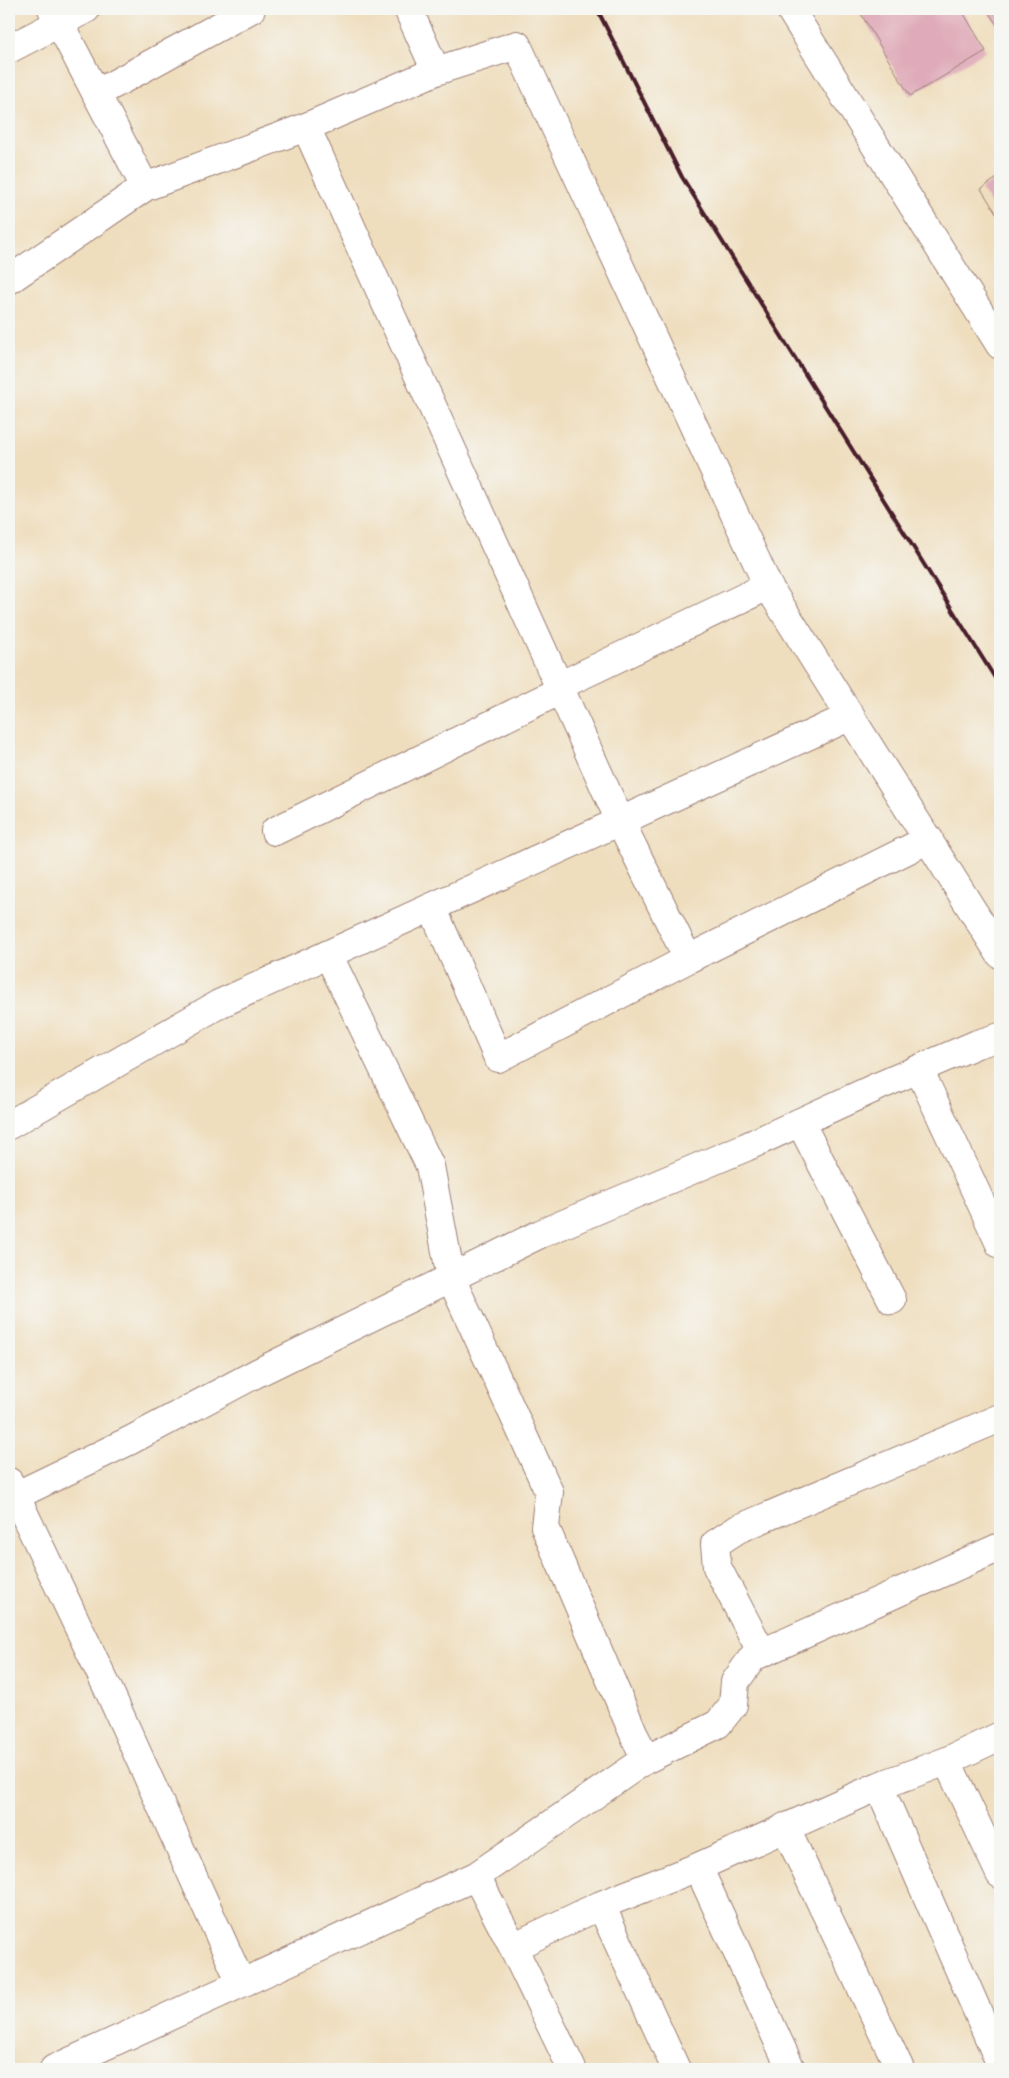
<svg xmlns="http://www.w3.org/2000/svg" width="1009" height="2078" font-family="'Gochi Hand',sans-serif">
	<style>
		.building { fill: #dfabba }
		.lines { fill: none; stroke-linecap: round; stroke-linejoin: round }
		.minor-casing { stroke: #9c7e74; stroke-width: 30 }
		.minor { stroke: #fff; stroke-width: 28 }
		.rail { stroke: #4a1f2b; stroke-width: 4 }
	</style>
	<rect width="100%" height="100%" fill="#f6f6f2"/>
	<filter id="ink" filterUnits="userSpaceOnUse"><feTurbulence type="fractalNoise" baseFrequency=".02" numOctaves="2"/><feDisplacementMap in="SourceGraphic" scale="10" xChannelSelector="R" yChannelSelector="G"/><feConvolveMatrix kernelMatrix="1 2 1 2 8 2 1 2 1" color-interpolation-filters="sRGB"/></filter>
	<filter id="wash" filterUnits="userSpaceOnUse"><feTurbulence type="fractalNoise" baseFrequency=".0096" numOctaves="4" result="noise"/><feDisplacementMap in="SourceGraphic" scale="20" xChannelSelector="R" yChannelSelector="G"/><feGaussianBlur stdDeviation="1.12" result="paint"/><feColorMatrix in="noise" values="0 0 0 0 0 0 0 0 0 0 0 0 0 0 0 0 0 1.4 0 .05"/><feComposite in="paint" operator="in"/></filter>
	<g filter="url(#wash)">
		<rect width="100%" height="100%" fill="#efdebe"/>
		<g id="blocks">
			<!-- building -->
			<path class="building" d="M858,9H961L986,51L910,96Z
				M986,9H1000V29Z
				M1000,176V219L981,189Z"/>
		</g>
	</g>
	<g filter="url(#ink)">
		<use href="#blocks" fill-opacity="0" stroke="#9c7e74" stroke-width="1"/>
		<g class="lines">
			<defs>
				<path id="minor" d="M52,9L145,187
					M790,9L1000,345
					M9,49L86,9
					M436,71L517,45L768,586L1000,954
					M96,94L251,9
					M306,127L620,821L688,959L498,1058L432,907
					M9,280L145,187L306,127L436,71L408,9
					M275,831L553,694L559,686L768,586
					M328,954L430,1166L451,1278L549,1492L545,1527L645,1760L476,1876
					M688,959L929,839
					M919,1069L1000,1244
					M800,1122L892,1300
					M9,1125L219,1004L851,716
					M9,1482L110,1693L241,1983
					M9,1499L131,1440L257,1373L540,1234L746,1147L879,1086L977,1044L1000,1037
					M762,1653L717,1567L715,1544L738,1529L1000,1418
					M645,1760L718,1724L733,1705L735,1682L753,1657L1000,1547
					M947,1761L1000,1874
					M879,1786L1000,2063
					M785,1827L900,2069
					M698,1867L791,2069
					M601,1905L676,2069
					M513,1947L572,2069
					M54,2069L476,1876L513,1947L601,1905L698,1867L879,1786L947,1761L1000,1736"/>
			</defs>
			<!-- minor casing -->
			<use href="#minor" class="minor-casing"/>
			<!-- minor -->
			<use href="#minor" class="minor"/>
			<!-- rail -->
			<path class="rail" d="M597,9L682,177L1000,686"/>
		</g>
	</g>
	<!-- margin -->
	<rect width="1009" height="2078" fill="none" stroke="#f6f6f2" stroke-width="30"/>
</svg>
